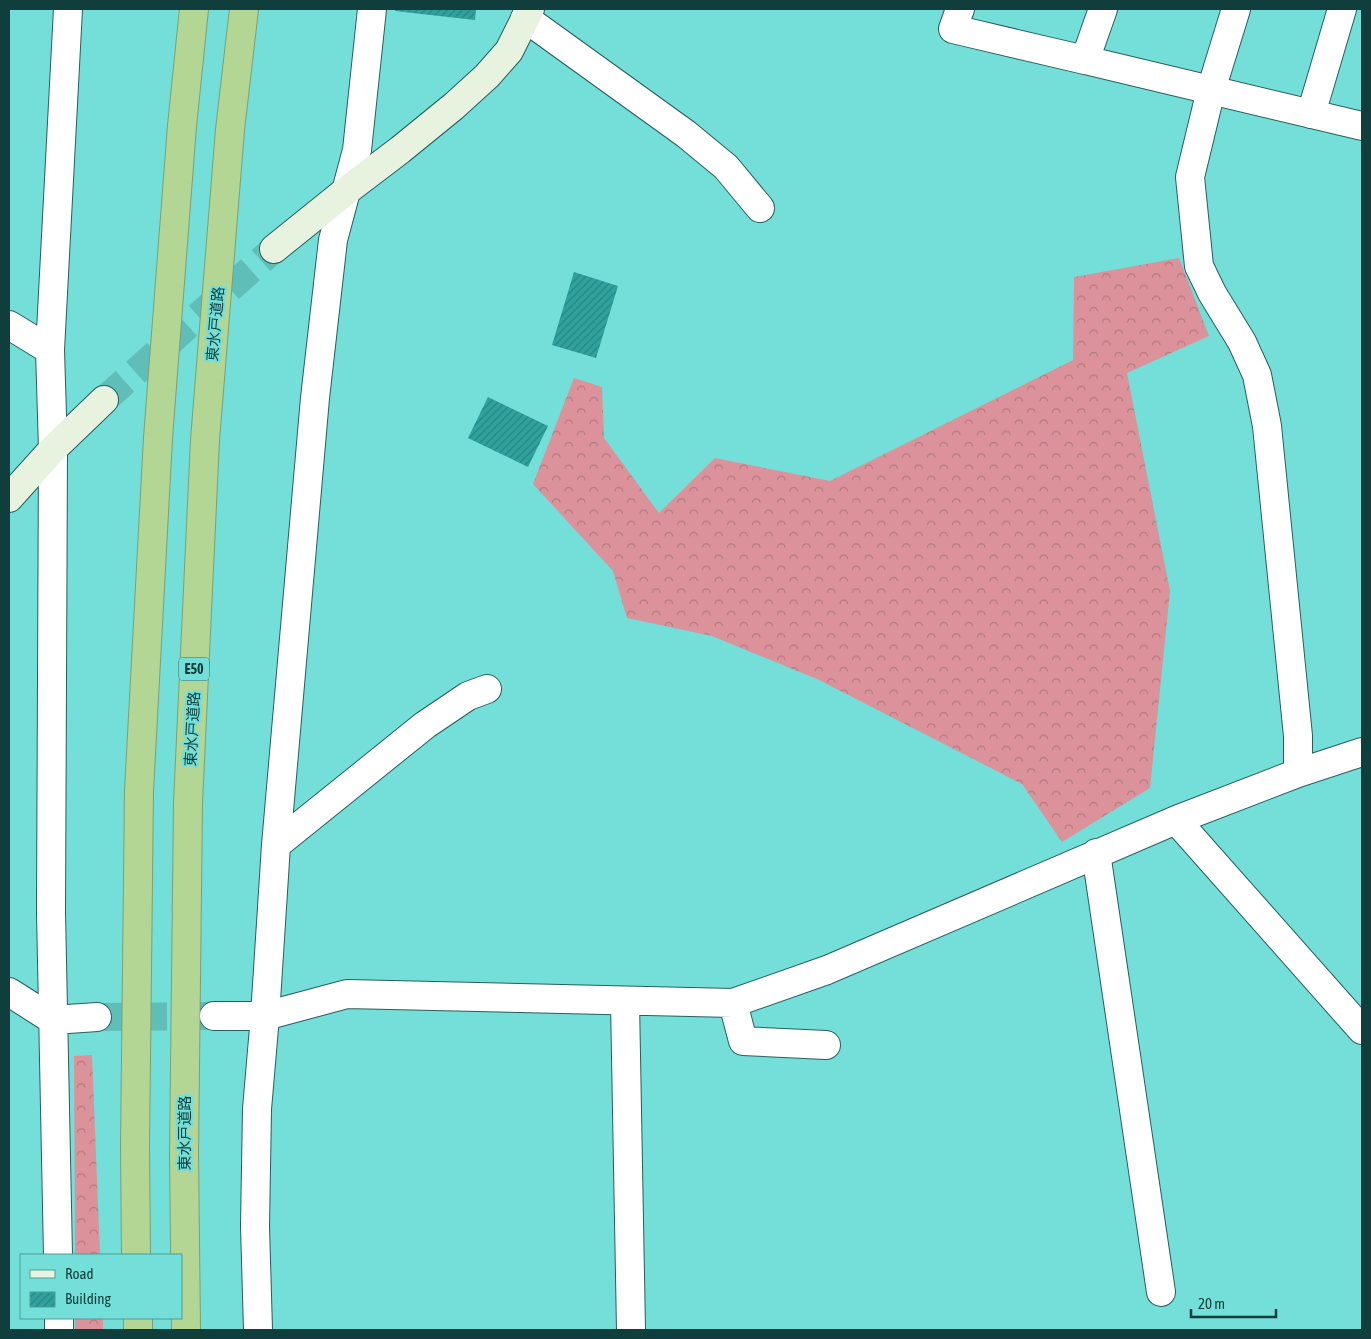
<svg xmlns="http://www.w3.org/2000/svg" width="1371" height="1339" font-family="'Asap Condensed','Noto Sans JP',sans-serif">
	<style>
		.forest { fill: url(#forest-crowns) }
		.building { fill: url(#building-hatch) }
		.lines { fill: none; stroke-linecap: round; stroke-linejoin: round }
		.street-tunnel { stroke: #60beb9; stroke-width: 28; stroke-dasharray: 28 14; stroke-linecap: butt }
		.secondary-tunnel { stroke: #60beb9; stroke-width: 28; stroke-dasharray: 28 14; stroke-linecap: butt }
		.street-casing { stroke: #275f5d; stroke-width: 30 }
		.secondary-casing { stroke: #275f5d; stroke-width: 30 }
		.highway-casing { stroke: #7aa175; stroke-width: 30 }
		.street { stroke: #fff; stroke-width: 28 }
		.secondary { stroke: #e8f3df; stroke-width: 28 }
		.highway { stroke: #b3d694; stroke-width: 28 }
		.labels { text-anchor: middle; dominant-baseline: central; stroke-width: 4.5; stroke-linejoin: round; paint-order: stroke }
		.shield { fill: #74ded8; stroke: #2d6e6b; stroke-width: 1 }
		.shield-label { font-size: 14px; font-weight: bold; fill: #0f3e3c }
		.street-label { font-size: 15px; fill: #0f3e3c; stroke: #74ded8 }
	</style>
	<defs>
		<pattern id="forest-crowns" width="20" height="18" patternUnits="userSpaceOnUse" patternTransform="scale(1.25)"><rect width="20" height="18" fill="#dc929b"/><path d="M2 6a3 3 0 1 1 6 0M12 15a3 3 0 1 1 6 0" fill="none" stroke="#b17980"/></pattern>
		<pattern id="building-hatch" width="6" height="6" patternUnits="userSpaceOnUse" patternTransform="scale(1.25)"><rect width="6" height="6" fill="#30a29d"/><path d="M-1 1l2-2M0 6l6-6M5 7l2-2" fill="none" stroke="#278581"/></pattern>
	</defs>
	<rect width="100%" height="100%" fill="#74ded8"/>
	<!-- forest -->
	<path class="forest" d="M1179,258L1209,336L1127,373L1170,591L1150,788L1062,842L1022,784L819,680L712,636L627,618L613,571L533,484L574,378L602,387L604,438L659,513L715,458L830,481L1073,360L1074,277Z
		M92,1055L100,1255H75L74,1056Z
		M75,1318H103V1330H75Z"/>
	<!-- building -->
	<path class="building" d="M396,9H476L475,20L395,11Z
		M574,272L618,286L596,358L552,345Z
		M488,397L548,426L528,467L468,438Z"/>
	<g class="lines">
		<!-- street-tunnel -->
		<path class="street-tunnel" d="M97,1017L210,1016"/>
		<!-- secondary-tunnel -->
		<path class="secondary-tunnel" d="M104,400L274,249"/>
		<defs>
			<path id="street" d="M960,9L953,29L1085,60
				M1103,9L1085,60L1362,126
				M1236,9L1211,90L1190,177L1199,266L1212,293L1242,342L1257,375L1267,426L1298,736V773
				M525,18L686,134L726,167L760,208
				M1311,114L1342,9
				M9,325L50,350
				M1176,820L1362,1030
				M276,845L425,725L468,696L487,689
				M1096,853L1161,1292
				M9,992L53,1020L97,1017
				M625,1001L631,1330
				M733,1003L743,1041L826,1045
				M214,1016H265L347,994L733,1003L827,970L1176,820L1298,773L1362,752
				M58,1255L51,912L53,449L50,350L68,9
				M59,1318V1330
				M258,1330L255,1226L257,1109L265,1016L276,845L315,398L333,240L357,150L372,9"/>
			<path id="secondary" d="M274,249L346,191L400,150L454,106L487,76L509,51L530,9
				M9,498L53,449L104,400"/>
			<path id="highway" d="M136,1255L135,1147L139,791L158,438L182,126L194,9
				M138,1318V1330
				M186,1330L184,1154L188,803L205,440L230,130L244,9"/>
		</defs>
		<!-- street casing -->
		<use href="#street" class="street-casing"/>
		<!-- secondary casing -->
		<use href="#secondary" class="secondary-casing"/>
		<!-- highway casing -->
		<use href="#highway" class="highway-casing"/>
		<!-- street -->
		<use href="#street" class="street"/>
		<!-- secondary -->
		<use href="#secondary" class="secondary"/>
		<!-- highway -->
		<use href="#highway" class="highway"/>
	</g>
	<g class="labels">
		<!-- shield labels -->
		<rect class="shield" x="179" y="657.5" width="30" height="23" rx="4"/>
		<g class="shield-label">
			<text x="194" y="669">E50</text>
		</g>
		<!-- street labels -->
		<g class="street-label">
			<text transform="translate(215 324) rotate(-85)">東水戸道路</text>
			<text transform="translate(192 729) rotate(-87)">東水戸道路</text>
			<text transform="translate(184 1133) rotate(-90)">東水戸道路</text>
		</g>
	</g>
	<!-- border -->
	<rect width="1371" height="1339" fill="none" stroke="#0f3e3c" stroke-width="20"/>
	<!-- legend -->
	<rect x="20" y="1254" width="162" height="65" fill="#74ded8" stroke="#4c9e9a"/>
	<rect x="30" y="1270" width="25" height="8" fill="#e8f3df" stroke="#4c9e9a"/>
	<text x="65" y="1279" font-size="15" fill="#0f3e3c">Road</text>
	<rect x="30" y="1292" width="25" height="15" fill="url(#building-hatch)" stroke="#4c9e9a"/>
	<text x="65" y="1304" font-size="15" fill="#0f3e3c">Building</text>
	<!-- scale -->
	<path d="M1191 1309v8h85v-8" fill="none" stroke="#0f3e3c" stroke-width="2.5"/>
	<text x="1198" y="1309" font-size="15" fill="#0f3e3c" stroke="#74ded8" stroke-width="4" paint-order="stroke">20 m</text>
</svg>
